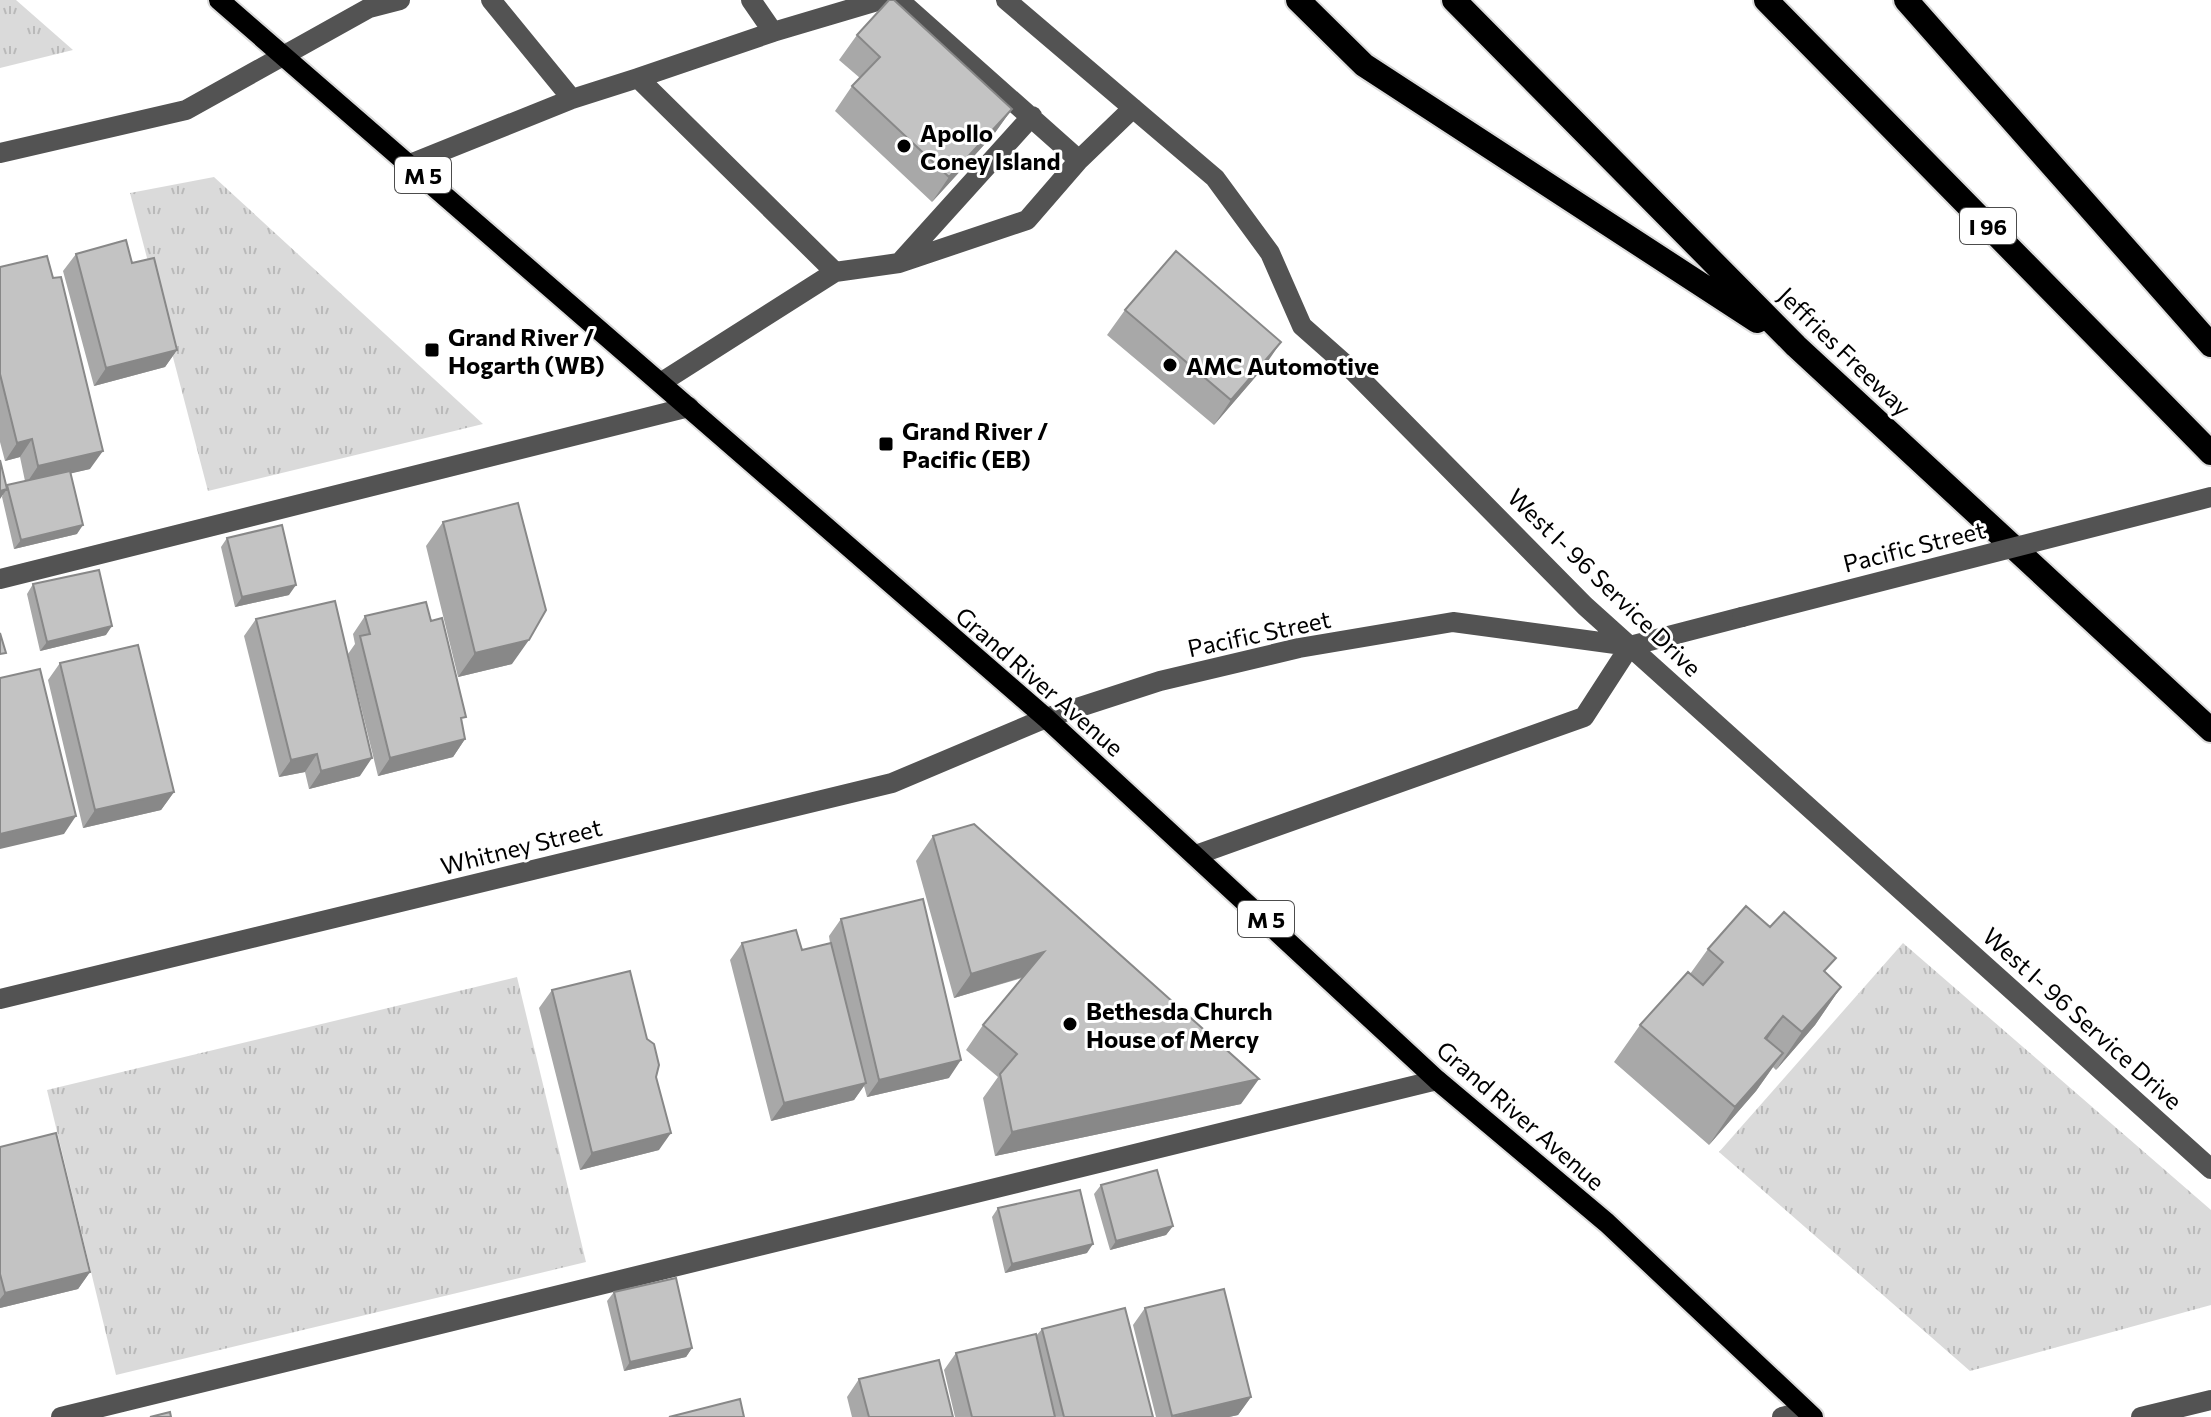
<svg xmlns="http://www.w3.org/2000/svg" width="2211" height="1417" font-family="Commissioner,sans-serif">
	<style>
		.grass { fill: url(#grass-tufts) }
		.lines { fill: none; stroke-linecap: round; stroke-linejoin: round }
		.major-casing { stroke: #dbdbdb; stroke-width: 24 }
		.highway-casing { stroke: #dbdbdb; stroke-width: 28 }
		.minor { stroke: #535353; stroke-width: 20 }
		.major { stroke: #000; stroke-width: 20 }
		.highway { stroke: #000; stroke-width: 24 }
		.minor-bridge { stroke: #535353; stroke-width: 20 }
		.wall { fill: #a8a8a8 }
		.shaded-wall { fill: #888 }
		.building { fill: #c3c3c3; stroke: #888; stroke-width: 2 }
		.poi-dot { fill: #000; stroke: #fff; stroke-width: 3 }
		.labels { text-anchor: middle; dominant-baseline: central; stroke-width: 6; stroke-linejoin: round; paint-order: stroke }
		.shield { fill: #fff; stroke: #4c4c4c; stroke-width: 2 }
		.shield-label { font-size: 22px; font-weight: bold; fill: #000 }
		.poi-label { font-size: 24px; font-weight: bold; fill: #000; stroke: #fff; text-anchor: start }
		.street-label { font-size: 24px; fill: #000; stroke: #fff }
	</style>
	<defs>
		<pattern id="grass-tufts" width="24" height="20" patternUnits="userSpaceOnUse" patternTransform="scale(2)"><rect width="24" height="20" fill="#dadada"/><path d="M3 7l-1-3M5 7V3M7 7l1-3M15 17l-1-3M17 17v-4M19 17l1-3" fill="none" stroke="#b9b9b9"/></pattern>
	</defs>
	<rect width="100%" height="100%" fill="#fff"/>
	<!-- grass -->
	<path class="grass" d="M0,0H16L73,50L0,68Z
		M214,177L483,424L208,491L130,193Z
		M1903,943L2211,1210V1305L1970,1371L1719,1152Z
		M517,977L586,1262L116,1375L47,1090Z"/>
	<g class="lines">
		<defs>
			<path id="major" d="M219,0L1046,718L1437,1080L1607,1223L1813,1417"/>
			<path id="highway" d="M1298,0L1364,65L1757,321
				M1454,0L1796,346L2211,730
				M1766,0L2211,453
				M1906,0L2211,345"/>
		</defs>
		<!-- major casing -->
		<use href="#major" class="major-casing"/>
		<!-- highway casing -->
		<use href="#highway" class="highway-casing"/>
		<!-- minor -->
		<path class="minor" d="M491,0L572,99
			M1006,0L1215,178L1270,253L1302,326L1354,372L1585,606L2211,1169
			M773,32L881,0
			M638,78L773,32L751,0
			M0,153L186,110L369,8L400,0
			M1079,160L1133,108
			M410,164L572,99L638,78L835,272
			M902,260L1032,116
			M662,382L835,272L899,263L1027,220L1079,160L899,0
			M0,579L689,407
			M1196,855L1584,717L1630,646
			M0,999L892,783L1046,718L1160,681L1299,648L1453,622L1630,646L1742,617
			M61,1417L1437,1080
			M1782,1417L1806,1411
			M2141,1417L2211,1400"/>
		<!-- major -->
		<use href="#major" class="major"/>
		<!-- highway -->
		<use href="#highway" class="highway"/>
		<!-- minor-bridge -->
		<path class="minor-bridge" d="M1742,617L2211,497"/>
	</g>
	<!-- wall -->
	<path class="wall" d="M857,35L1012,109L994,134L932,202L835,111L852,86L860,78L839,60Z
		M76,254L132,263L177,350L165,367L94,386L63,271Z
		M0,267L90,469L71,473L77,534L14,549L2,497L6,486L25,481L20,457L5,461L0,442Z
		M1125,310L1264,367L1214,425L1107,335Z
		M443,522L512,664L458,677L426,546Z
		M227,538L289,595L235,607L221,547Z
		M33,584L106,635L40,651L27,594Z
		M365,616L462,724L465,739L453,757L378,776L348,654L355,644L353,634Z
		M256,619L360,776L309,789L305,772L279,777L244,636Z
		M60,663L174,792L161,810L83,828L48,680Z
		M933,836L1241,1104L995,1156L983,1098L998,1077L966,1050L983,1025L1022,978L954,998L916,861Z
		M841,919L949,1078L867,1097L864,1086L854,1100L771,1121L730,960L742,943L802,950L830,943L829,936Z
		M1708,949L1826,973L1841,987L1815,1025L1776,1070L1773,1067L1756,1091L1709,1145L1614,1062L1640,1025L1690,974Z
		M552,990L656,1077L659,1150L580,1170L539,1008Z
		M0,1147L90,1272L78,1289L0,1308Z
		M1101,1185L1173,1226L1166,1235L1110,1250L1094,1194Z
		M998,1208L1087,1253L1005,1273L992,1217Z
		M614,1292L692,1348L686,1357L624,1371L607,1301Z
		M1145,1308L1251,1397L1238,1415L1229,1417H1156L1133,1325Z
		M1042,1329L1153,1417H955L944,1370L956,1353L1036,1336Z
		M859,1379L953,1417H852L847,1397Z"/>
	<!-- shaded-wall -->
	<path class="shaded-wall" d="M1012,109L994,134L932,202L949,177Z
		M1281,342L1264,367L1214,425L1231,400Z
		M177,350L165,367L94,386L106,368Z
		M32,439L20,457L5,461L17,443Z
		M103,451L90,469L26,484L38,466Z
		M7,489L0,499V491Z
		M83,525L77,534L14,549L21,540Z
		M296,585L289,595L235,607L242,597Z
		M112,626L106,635L40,651L47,642Z
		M529,640L512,664L458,677L475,653Z
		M465,739L453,757L378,776L390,758Z
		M317,754L305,772L279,777L291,760Z
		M372,758L360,776L309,789L321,771Z
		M174,792L161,810L83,828L95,810Z
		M76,816L64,834L0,849V834Z
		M1044,952L1026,976L954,998L971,974Z
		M1841,987L1815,1025L1776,1070L1802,1032Z
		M1783,1016L1757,1054L1765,1038Z
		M1783,1053L1756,1091L1709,1145L1735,1107Z
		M961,1060L949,1078L867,1097L879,1080Z
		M1259,1079L1241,1104L995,1156L1012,1132Z
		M866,1083L854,1100L771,1121L784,1103Z
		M671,1133L659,1150L580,1170L592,1153Z
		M1173,1226L1166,1235L1110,1250L1116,1241Z
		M1093,1244L1087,1253L1005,1273L1012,1264Z
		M90,1272L78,1289L0,1308V1299L5,1293Z
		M692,1348L686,1357L624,1371L630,1362Z
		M1251,1397L1238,1415L1229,1417H1172Z"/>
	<!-- building -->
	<path class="building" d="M889,0H894L1012,109L949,177L852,86L880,57L857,35Z
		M126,240L132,263L154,258L177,350L106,368L76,254Z
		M1176,251L1281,342L1231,400L1125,310Z
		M47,256L53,278L61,277L103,451L38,466L32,439L17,443L0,374V267Z
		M0,460L7,489L0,491Z
		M70,471L83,525L21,540L7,485Z
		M518,503L546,610L529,640L475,653L443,522Z
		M282,525L296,585L242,597L227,538Z
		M99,570L112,626L47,642L33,584Z
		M335,601L372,758L321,771L317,754L291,760L256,619Z
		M426,602L431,621L442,618L466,717L461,718L465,739L390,758L360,636L370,634L365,616Z
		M0,633L6,653L0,654Z
		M138,645L174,792L95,810L60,663Z
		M40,669L76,816L0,834V678Z
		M974,824L1259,1079L1012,1132L1000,1074L1017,1054L983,1025L1044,952L971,974L933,836Z
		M923,899L961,1060L879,1080L841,919Z
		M1746,906L1770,927L1784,912L1836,958L1824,971L1841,987L1802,1032L1783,1016L1765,1038L1783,1053L1735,1107L1640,1025L1688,972L1703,985L1723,962L1708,949Z
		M796,930L802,950L831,943L866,1083L784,1103L742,943Z
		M630,971L647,1039L654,1044L659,1065L656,1077L671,1133L592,1153L552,990Z
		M56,1133L90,1272L5,1293L0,1274V1147Z
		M1157,1170L1173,1226L1116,1241L1101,1185Z
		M1080,1190L1093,1244L1012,1264L998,1208Z
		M676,1278L692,1348L630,1362L614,1292Z
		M1224,1289L1251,1397L1172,1416L1145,1308Z
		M1125,1308L1153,1417H1064L1042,1329Z
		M1036,1334L1055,1417H972L956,1353Z
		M939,1360L953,1417H869L859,1379Z
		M740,1399L744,1417H669Z
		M170,1412L171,1417H150Z"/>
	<!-- markers -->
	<g class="poi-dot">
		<circle cx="904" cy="146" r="8"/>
		<rect x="424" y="342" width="16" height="16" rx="4"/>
		<circle cx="1170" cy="365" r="8"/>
		<rect x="878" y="436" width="16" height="16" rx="4"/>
		<circle cx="1070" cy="1024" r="8"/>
	</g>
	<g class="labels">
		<!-- shield labels -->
		<g class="shield">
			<rect x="395" y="157" width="56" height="36" rx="6"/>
			<rect x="1960" y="208" width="56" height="36" rx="6"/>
			<rect x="1238" y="901" width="56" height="36" rx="6"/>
		</g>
		<g class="shield-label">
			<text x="423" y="175">M 5</text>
			<text x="1988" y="226">I 96</text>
			<text x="1266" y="919">M 5</text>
		</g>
		<!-- poi labels -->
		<g class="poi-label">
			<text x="920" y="132">Apollo<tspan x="920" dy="28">Coney Island</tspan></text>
			<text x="448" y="336">Grand River /<tspan x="448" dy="28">Hogarth (WB)</tspan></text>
			<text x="1186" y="365">AMC Automotive</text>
			<text x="902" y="430">Grand River /<tspan x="902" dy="28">Pacific (EB)</tspan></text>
			<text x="1086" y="1010">Bethesda Church<tspan x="1086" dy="28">House of Mercy</tspan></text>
		</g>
		<!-- street labels -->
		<g class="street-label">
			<text transform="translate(1845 351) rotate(44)">Jeffries Freeway</text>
			<text transform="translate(1914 546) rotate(-14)">Pacific Street</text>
			<text transform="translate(1605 582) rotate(44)">West I- 96 Service Drive</text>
			<text transform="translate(1259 633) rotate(-12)">Pacific Street</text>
			<text transform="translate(1040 681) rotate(41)">Grand River Avenue</text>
			<text transform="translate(521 846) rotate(-14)">Whitney Street</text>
			<text transform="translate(2083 1018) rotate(42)">West I- 96 Service Drive</text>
			<text transform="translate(1521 1115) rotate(41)">Grand River Avenue</text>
		</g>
	</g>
</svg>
